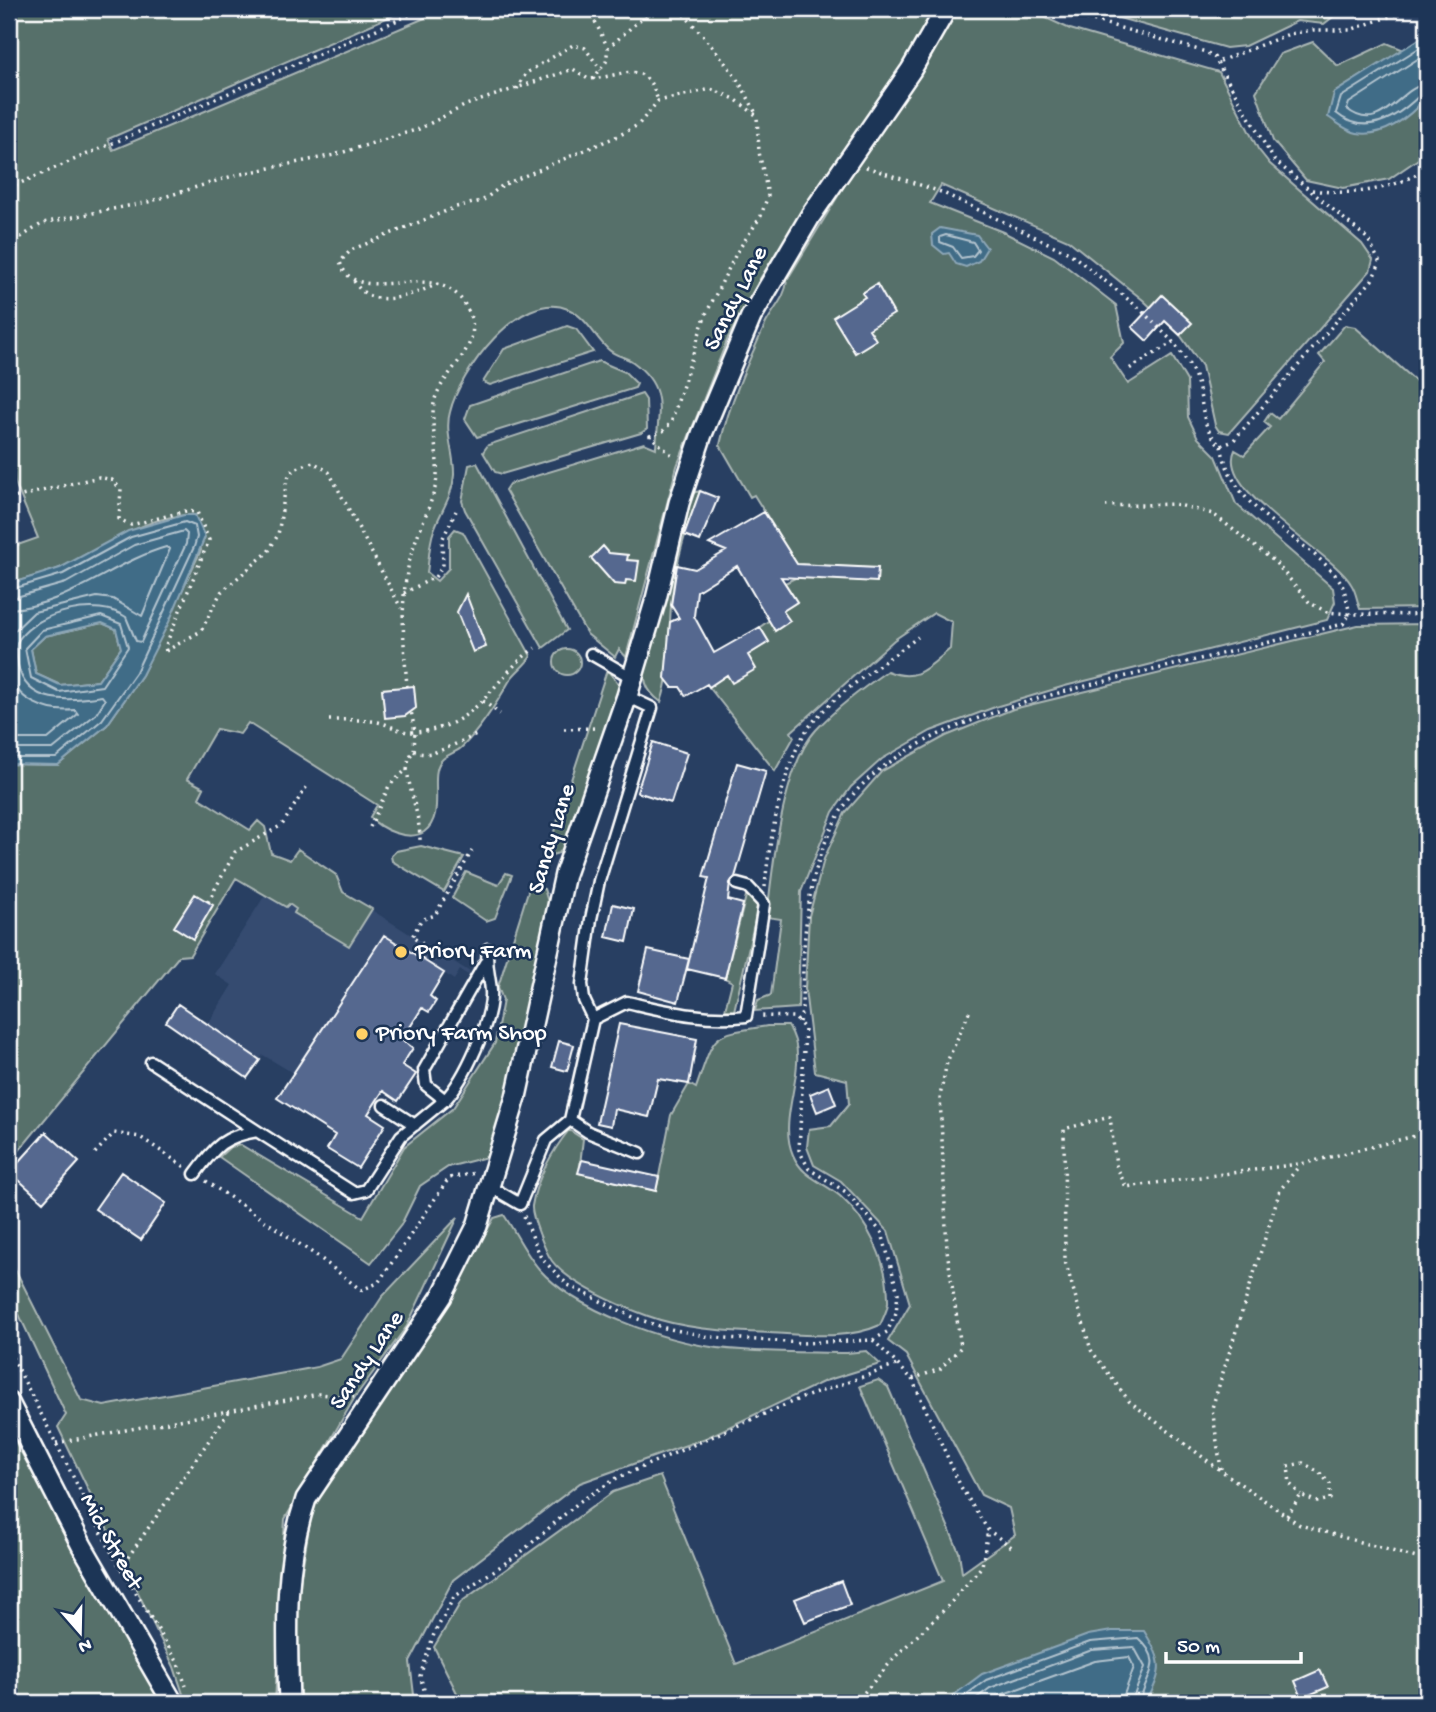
<svg xmlns="http://www.w3.org/2000/svg" width="1436" height="1712" font-family="'Gochi Hand',sans-serif">
	<style>
		.built { fill: #354b70 }
		.green { fill: #576f6b; stroke: #abb7b5; stroke-width: 2 }
		.water { fill: #416c87; stroke: #8da7b7; stroke-width: 2; fill-rule: evenodd }
		.lines { fill: none; stroke-linecap: round; stroke-linejoin: round }
		.shore { stroke: #b3c4cf; stroke-width: 2 }
		.building { fill: #54688f; stroke: #fff; stroke-width: 2 }
		.lane-casing { stroke: #fff; stroke-width: 15 }
		.street-casing { stroke: #fff; stroke-width: 24 }
		.path { stroke: #fff; stroke-width: 3.5; stroke-dasharray: 2 5; stroke-linecap: butt }
		.lane { stroke: #1d3557; stroke-width: 10 }
		.street { stroke: #1d3557; stroke-width: 19 }
		.poi-dot { fill: #ffd166; stroke: #1d3557; stroke-width: 2.5 }
		.labels { text-anchor: middle; dominant-baseline: central; stroke-width: 5; stroke-linejoin: round; paint-order: stroke }
		.street-label { font-size: 24px; fill: #fff; stroke: #1d3557 }
		.poi-label { font-size: 24px; fill: #fff; stroke: #1d3557; text-anchor: start }
	</style>
	<rect width="100%" height="100%" fill="#283f62"/>
	<filter id="ink" filterUnits="userSpaceOnUse"><feTurbulence type="fractalNoise" baseFrequency=".0143" numOctaves="2"/><feDisplacementMap in="SourceGraphic" scale="14" xChannelSelector="R" yChannelSelector="G"/><feConvolveMatrix kernelMatrix="1 2 1 2 8 2 1 2 1" color-interpolation-filters="sRGB"/></filter>
	<g filter="url(#ink)">
		<!-- built -->
		<path class="built" d="M298,849L336,875L343,892L470,972L468,975L460,970L454,980L444,973L430,996L436,1001L429,1012L422,1009L402,1040L413,1048L398,1072L333,1133L277,1098L293,1073L263,1055L247,1078L166,1022L178,1004L208,1024L232,985L215,974L265,895L271,853L290,860Z"/>
		<!-- green -->
		<path class="green" d="M9,9H407L108,139L113,150L446,9H1034L1033,12L1070,29L1219,72L1258,149L1270,164L1362,244L1373,260L1370,271L1229,433L1219,431L1215,425L1202,366L1180,335L1143,300L1068,240L941,185L930,203L1003,232L1054,257L1116,305L1124,343L1110,357L1128,384L1172,356L1187,381L1188,417L1198,438L1216,456L1236,504L1333,588L1335,602L1327,620L1065,686L995,707L931,731L882,759L851,787L833,812L801,892L798,1008L755,1011L758,1000L771,995L781,919L767,917C772,869 783,766 816,730C836,708 862,689 887,671C917,683 927,668 950,649L952,622L934,613L894,640L791,732L794,737L775,771L709,687L748,655L769,642L760,627L771,619L777,629L789,621L783,611L797,602L785,583L803,574L754,495L750,497L720,445C729,403 748,362 766,323C774,308 786,297 787,280L852,173L806,207L761,277L728,338L677,466L626,657L619,649L615,657L587,634L505,490L509,484L644,443L656,448C658,411 668,388 633,362C626,357 616,356 609,350C595,338 587,317 568,309C520,288 459,373 450,412C444,432 455,455 454,475C453,496 440,512 434,530C429,543 429,559 427,573L437,581L449,568V536L455,529L463,532L531,656C526,665 516,671 510,680C497,703 482,727 463,746C457,753 446,754 441,761C428,776 447,815 424,832C408,842 380,829 370,817L377,805L248,723L240,734L216,729L187,779L204,788L199,798L250,830L258,821L265,827L271,853L290,860L298,849L336,875L343,892L372,909L349,946L294,913L296,909L289,904L286,907L236,878L190,955L179,956L9,1163V764L58,765L107,725L142,675L201,550L195,515C144,514 104,549 60,568C44,575 26,578 9,584V548L38,538L15,483L14,471H9Z
			M1087,9H1343L1324,24L1297,21L1245,46L1226,48Z
			M1313,42L1338,66L1387,43L1404,50L1334,93L1416,109L1427,97V153L1389,179L1343,188L1306,180L1273,141L1256,92L1280,54Z
			M1345,325L1355,327L1427,391V608L1360,609C1357,601 1356,591 1351,584C1334,553 1215,491 1235,450L1244,455L1270,427L1264,422L1270,413L1278,419L1325,362L1319,355Z
			M567,326L576,329L593,352L490,385L483,382L504,349Z
			M599,361L625,372L637,384L635,388L477,437L465,419L470,405Z
			M642,394L646,400L647,429L641,433L502,474L495,472L483,452L488,445Z
			M477,463L567,630L543,648L465,510L462,501L469,465Z
			M700,491C686,528 674,566 671,606C668,639 672,671 661,702C644,690 643,678 645,659L692,493Z
			M102,623L116,629L121,648L98,681L60,685L36,674L31,649L45,636Z
			M1427,624V1703H462L434,1647L461,1602L613,1492L660,1476L736,1664L943,1581L860,1386L878,1380L888,1387L959,1552L962,1573L1015,1535L1009,1508L981,1495L906,1355L888,1341L910,1304L888,1231L841,1181L814,1165L807,1147L809,1129L831,1126L849,1104L847,1080L815,1072L805,989L809,916L824,859L845,813L882,771L946,736L1013,709L1358,625Z
			M554 662a13 13 0 1 1 26 0a13 13 0 1 1-26 0Z
			M607,670L620,685L565,846L559,853L549,856V847Z
			M421,846L464,857L444,892L392,861L391,856L396,851Z
			M466,872L498,885L506,873L512,875L495,918L486,921L452,898Z
			M529,888L544,889L549,905L510,1087L487,1157L448,1167L420,1186L401,1225L371,1263L219,1157L230,1147L241,1145L363,1217L404,1147L453,1108L495,1043L503,1000L498,987Z
			M747,892L757,906L756,916L734,1011L725,1010L732,982L725,978Z
			M767,1026H788C814,1063 775,1114 793,1155C803,1178 822,1181 840,1196C868,1221 888,1262 888,1300C889,1308 883,1318 880,1325C848,1340 805,1335 770,1333C730,1331 686,1330 648,1316C621,1306 569,1284 552,1261C546,1253 531,1216 532,1206C536,1179 553,1150 569,1130L583,1139L579,1173L656,1191L671,1115L689,1084L696,1088C716,1032 709,1035 767,1026Z
			M504,1215C516,1233 525,1253 539,1269C576,1311 664,1341 718,1348C760,1353 804,1352 847,1353L866,1351L880,1364L825,1381L706,1438L580,1483L453,1580L410,1662L415,1703H300L297,1601L312,1509L346,1445L457,1284L494,1218Z
			M458,1217L407,1326L355,1397L285,1519L275,1703H186L174,1667L58,1427L66,1415L9,1293V1257L81,1400L104,1406L317,1367L341,1359L382,1297Z
			M9,1431L164,1703H9Z"/>
		<!-- water -->
		<path class="water" d="M1427,34V97C1410,116 1384,138 1357,133C1347,131 1336,122 1328,117L1334,93Z
			M940,228L977,235L987,248L979,261L966,267L956,264L949,253L944,254L933,245L932,234Z
			M184,515H195L205,537L169,622L142,675L107,725L58,765L9,764V584L60,568L128,531ZM102,623L116,629L121,648L98,681L60,685L36,674L31,649L45,636Z
			M1112,1631H1144C1164,1663 1163,1670 1146,1703H943L982,1674L1088,1635Z"/>
		<g class="lines">
			<!-- shore -->
			<path class="shore" d="M1427,43L1341,97L1336,113C1366,138 1397,118 1421,94L1427,93
				M1427,53L1349,103L1347,109C1382,137 1399,86 1427,84
				M946,235L973,242L978,250L973,256L961,258L953,247L940,242V237Z
				M9,590L63,574L131,537L185,522L195,526L197,537L194,547L136,672L102,720L56,758H9
				M9,599L66,583L134,545L184,531L187,534L186,544L141,642L136,641L126,617C98,598 39,611 19,639C14,647 17,656 18,665C26,706 70,701 102,696L105,700L96,714L53,749H9
				M9,609C66,607 113,562 166,547L170,549L142,616L113,599L97,597L34,612L9,636
				M101,616L121,624L128,647L102,686L59,692L31,678L25,648L42,630Z
				M9,671C15,701 47,713 75,710L78,714L48,739H9
				M955,1703L986,1680L1090,1642L1138,1638C1167,1663 1144,1677 1140,1703
				M970,1703L990,1688L1092,1650L1134,1647L1145,1667L1131,1703
				M987,1703L995,1697L1095,1661L1129,1657L1134,1667L1121,1703"/>
		</g>
		<!-- building -->
		<path class="building" d="M877,284L894,314L869,329L876,340L855,353L833,317L865,297L862,293Z
			M1162,295L1192,323L1180,335L1165,321L1147,341L1132,327Z
			M700,491L718,498L700,541L684,535Z
			M764,512L797,564L878,568L877,582L781,577L797,602L783,611L790,621L775,631L737,566L697,591L694,616L714,653L760,627L769,642L748,655L756,669L732,683L727,675L709,687L707,684L686,696L680,687H672L665,678L670,622L679,618L671,605L677,565L695,569L726,551L709,544Z
			M603,546L609,553L628,555L627,560L639,561L636,581L626,580L625,585L614,584L591,558Z
			M466,594L486,647L473,652L457,612Z
			M414,686L416,708L405,716L385,718L382,689Z
			M653,742L687,753L671,803L637,792Z
			M737,763L766,771L735,877L730,883L728,900L743,904L725,978L687,969L709,878L703,877Z
			M195,894L213,905L193,939L174,927Z
			M613,904L634,909L627,942L606,937Z
			M384,935L444,973L430,996L436,1001L429,1012L422,1008L402,1040L413,1048L402,1065L416,1074L398,1101L383,1091L368,1114L385,1125L358,1168L327,1149L335,1135L277,1098Z
			M648,950L689,959L678,1002L638,991Z
			M178,1004L260,1060L247,1078L166,1022Z
			M619,1024L697,1039L689,1084L658,1079L649,1117L614,1109L611,1126L597,1123Z
			M559,1041L574,1045L567,1071L552,1067Z
			M829,1086L836,1104L817,1112L810,1094Z
			M46,1132L79,1162L43,1202L10,1172Z
			M582,1160L659,1177L656,1191L578,1173Z
			M121,1172L166,1203L141,1240L95,1209Z
			M841,1581L850,1605L805,1622L795,1599Z
			M1320,1670L1328,1687L1302,1698L1295,1681Z"/>
		<g class="lines">
			<defs>
				<path id="lane" d="M591,654L631,677
					M485,963L424,1070L426,1085L445,1100C464,1080 493,1019 491,991C490,976 485,964 488,949
					M593,1019L584,1000L582,984L591,919L599,881L652,708L627,696
					M151,1062L257,1131
					M384,1105L415,1125
					M570,1120L593,1019L627,1002C667,1011 704,1021 746,1016L764,904L748,887L737,884
					M195,1174C216,1146 222,1137 257,1131L354,1193L366,1190L401,1136L445,1100
					M489,1186L520,1204L546,1140L570,1120L588,1132L640,1153"/>
				<path id="street" d="M9,1403L82,1546L173,1703
					M289,1703C287,1634 283,1566 306,1499L442,1296L477,1226L516,1097L565,874L627,696L656,599L679,503L702,434L751,317L811,215L911,70L946,9"/>
			</defs>
			<!-- lane casing -->
			<use href="#lane" class="lane-casing"/>
			<!-- street casing -->
			<use href="#street" class="street-casing"/>
			<!-- path -->
			<path class="path" d="M527,9L528,10
				M589,9L608,48
				M679,9C709,42 738,73 756,114
				M1053,9L1206,52L1214,57L1274,160L1368,239L1380,263L1372,280L1233,441L1221,446C1200,426 1205,411 1198,386C1194,369 1183,355 1173,342L1126,371
				M1419,9L1427,15
				M1220,61L1289,34L1313,30H1350L1411,9
				M593,79L606,62L608,48L652,9
				M517,89L526,73L573,45L585,48L601,70
				M866,167L941,192L1071,254L1139,308L1173,342
				M9,188L423,9
				M1312,190C1355,196 1391,191 1427,168
				M9,245L43,223L148,202L236,175L334,155L419,129L466,105L573,69L588,79C621,78 645,55 658,101
				M354,281C371,312 412,295 438,284
				M1221,446C1235,516 1298,530 1338,578C1345,587 1347,602 1350,614L1427,615
				M9,499L99,477L112,480L121,489L119,519L131,525L186,511L197,512L209,540L165,647L166,651
				M404,593L435,577L443,566L442,540L456,511
				M166,651L201,631L221,592L268,552L278,535L287,479L294,469L313,462L329,472L401,608
				M407,687C404,643 399,602 410,559C416,534 430,510 436,484C441,456 428,426 435,399C443,372 481,348 471,318C447,245 357,315 340,262L351,250L456,207L482,201L503,185L620,135L638,125L658,101L711,89L735,99L757,116L759,152L768,195L761,216L737,252L705,316L671,423L663,431L650,436L674,457
				M483,701L500,714
				M329,720C345,720 362,719 378,722C391,725 400,733 414,732C480,729 491,678 535,648
				M564,729L597,728
				M414,751C432,761 460,739 478,735
				M407,769C410,795 420,815 420,841
				M370,827L389,786L407,769L409,757L414,751L415,732L411,711
				M765,887C768,845 784,760 809,727C835,693 884,663 918,637
				M208,902L235,852L282,825L307,786
				M422,959L425,955L419,951L423,944L412,937L421,920L435,915L472,851
				M799,1022L802,1012C803,944 804,871 841,811C897,721 1076,689 1174,665C1230,652 1287,638 1343,624L1350,614L1327,612L1310,603L1275,562L1213,514L1175,504L1106,506
				M1427,1133L1306,1163L1126,1187L1116,1165L1110,1117L1064,1129L1065,1261L1091,1350L1129,1401L1213,1465L1300,1525L1427,1561
				M95,1153L114,1133L140,1137L185,1167
				M206,1181L320,1258L361,1290L378,1283L449,1178L475,1173
				M524,1216L541,1258L568,1285L635,1318L665,1328L711,1337L802,1343L873,1340L887,1332L896,1313L898,1293L882,1233L846,1192L809,1169L799,1150L805,1029L794,1017L758,1016
				M873,1340L912,1379L940,1369L961,1347L947,1250L940,1096L947,1062L970,1010
				M9,1351L114,1557L177,1661L186,1686
				M912,1379L961,1487L988,1530L1013,1548
				M56,1443L319,1394L354,1397
				M1221,1469L1212,1408L1280,1190L1299,1166
				M1287,1516L1301,1495L1317,1502L1330,1499V1484L1319,1472L1303,1463L1288,1466L1290,1484L1301,1495
				M120,1569L230,1410
				M428,1703L420,1676L434,1634L454,1597L519,1554L579,1502L617,1478L799,1399L897,1365
				M855,1703L896,1656L948,1606L982,1566L988,1530"/>
			<!-- lane -->
			<use href="#lane" class="lane"/>
			<!-- street -->
			<use href="#street" class="street"/>
		</g>
	</g>
	<!-- markers -->
	<g class="poi-dot">
		<circle cx="401" cy="952" r="7"/>
		<circle cx="362" cy="1034" r="7"/>
	</g>
	<g class="labels">
		<!-- street labels -->
		<g class="street-label">
			<text transform="translate(737 299) rotate(-63)">Sandy Lane</text>
			<text transform="translate(553 839) rotate(-73)">Sandy Lane</text>
			<text transform="translate(368 1361) rotate(-56)">Sandy Lane</text>
			<text transform="translate(110 1542) rotate(61)">Mid Street</text>
		</g>
		<!-- poi labels -->
		<g class="poi-label">
			<text x="415" y="952">Priory Farm</text>
			<text x="376" y="1034">Priory Farm Shop</text>
		</g>
	</g>
	<!-- margin -->
	<rect width="1436" height="1712" fill="none" stroke="#1d3557" stroke-width="35"/>
	<rect x="18" y="18" width="1401" height="1677" fill="none" stroke="#fff" stroke-width="2.5" filter="url(#ink)"/>
	<!-- north arrow -->
	<g transform="translate(80 1632) rotate(160)" stroke="#1d3557" stroke-width="5" paint-order="stroke">
	<path d="M0-5L12 26L0 18L-12 26Z" fill="#ffffff"/>
	<text y="-10" font-size="19" font-weight="bold" text-anchor="middle" fill="#ffffff">N</text>
	</g>
	<!-- scale -->
	<path d="M1166 1652v10h135v-10" fill="none" stroke="#ffffff" stroke-width="3.5"/>
	<text x="1177" y="1652" font-size="21" fill="#ffffff" stroke="#1d3557" stroke-width="5" paint-order="stroke">50 m</text>
</svg>
